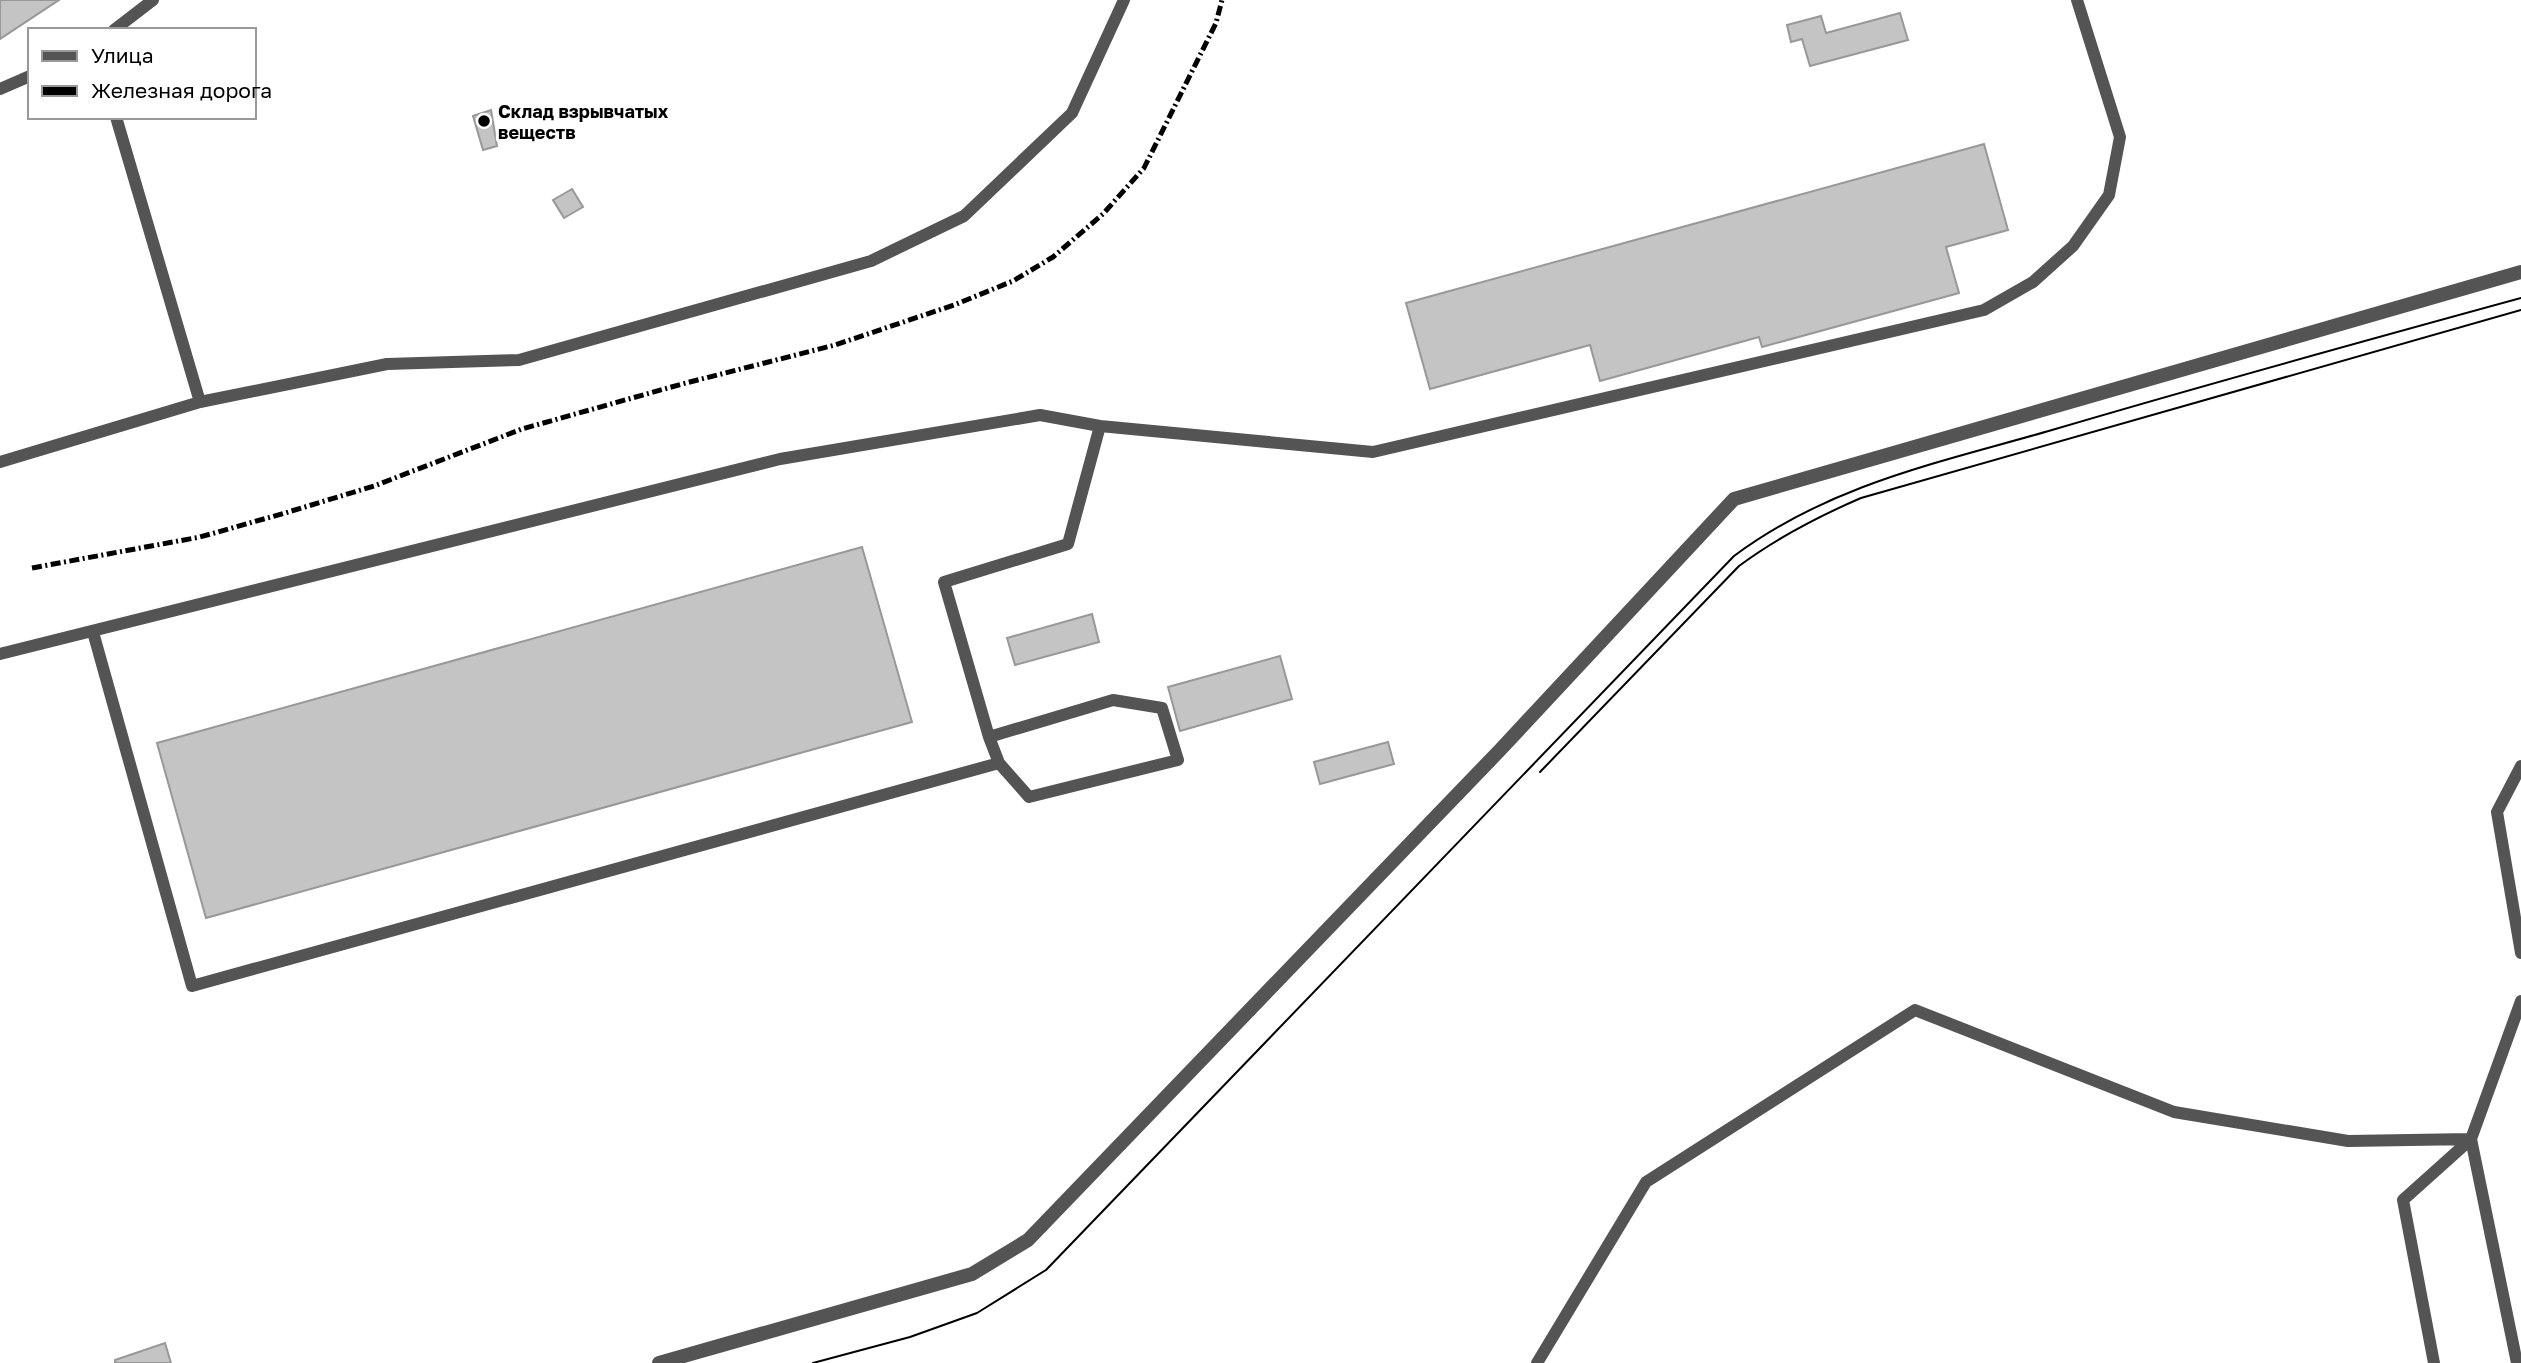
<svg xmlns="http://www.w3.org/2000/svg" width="2521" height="1363" font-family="'Golos Text',sans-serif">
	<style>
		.building { fill: #c4c4c4; stroke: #989898; stroke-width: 2 }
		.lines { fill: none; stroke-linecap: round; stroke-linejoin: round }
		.lane { stroke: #545454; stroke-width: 12 }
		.street { stroke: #545454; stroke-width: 14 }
		.tram { stroke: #000; stroke-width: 2 }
		.rail { stroke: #000; stroke-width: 5; stroke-dasharray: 10 3.5 2 3.5; stroke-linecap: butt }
		.poi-dot { fill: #000; stroke: #fff; stroke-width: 2.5 }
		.labels { text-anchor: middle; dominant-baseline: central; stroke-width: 6; stroke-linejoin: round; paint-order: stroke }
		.poi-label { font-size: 18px; font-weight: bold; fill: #000; stroke: #fff; text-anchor: start }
	</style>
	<rect width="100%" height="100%" fill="#fff"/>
	<!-- building -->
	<path class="building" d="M0,0H59L0,39Z
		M1900,13L1908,40L1810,66L1802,39L1791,42L1787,25L1821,16L1826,33Z
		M491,110L497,146L483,150L473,116Z
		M1984,144L2008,230L1946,247L1959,293L1762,347L1759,337L1600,381L1590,345L1430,389L1406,303Z
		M572,189L583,207L564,218L553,200Z
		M862,547L912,722L206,918L157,743Z
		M1092,614L1099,642L1015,665L1007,638Z
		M1280,656L1292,699L1180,731L1168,687Z
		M1388,742L1394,764L1320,784L1314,762Z
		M165,1343L171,1363H115V1360Z"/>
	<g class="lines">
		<!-- lane -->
		<path class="lane" d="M114,30L153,0
			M0,89L30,76
			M116,117L200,402
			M0,462L200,402L387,364L519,360L871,261L964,216L1072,113L1124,0
			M93,632L192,986L999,763
			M0,654L780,459L1040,415L1100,426L1373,452L1984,310L2033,282L2073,246L2109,195L2120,137L2077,0
			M989,737L1113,700L1162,708L1178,760L1029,797L999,763L989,737L944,582L1068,544L1100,426
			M2521,766L2497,812L2521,953
			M1537,1363L1646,1182L1915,1010L2174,1112L2348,1141L2471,1139
			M2434,1363L2403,1200L2471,1139
			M2517,1363L2471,1139L2521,1001"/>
		<!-- street -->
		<path class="street" d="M659,1363L972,1274L1028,1240L1500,750L1734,499L2521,272"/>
		<!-- tram -->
		<path class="tram" d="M1540,772L1739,566C1778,537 1817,517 1861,498L2521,310
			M813,1363L910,1337L977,1313L1046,1270L1734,556C1831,484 1938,463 2052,430C2207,384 2364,341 2521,298"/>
		<!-- rail -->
		<path class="rail" d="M32,568L200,537L285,513L374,486L522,429L682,384L835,345L954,305L1013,281L1053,257L1103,214L1144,168L1216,23L1222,0"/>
	</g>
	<!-- markers -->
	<circle class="poi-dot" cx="484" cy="121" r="7"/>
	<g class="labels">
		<!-- poi labels -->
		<g class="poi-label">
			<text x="498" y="111">Склад взрывчатых<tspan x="498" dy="21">веществ</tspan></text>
		</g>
	</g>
	<!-- legend -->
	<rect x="28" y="28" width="228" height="91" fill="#ffffff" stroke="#999999" stroke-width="2"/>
	<rect x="42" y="51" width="35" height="10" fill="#545454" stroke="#999999" stroke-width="2"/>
	<text x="91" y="63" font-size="21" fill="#000000">Улица</text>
	<rect x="42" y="86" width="35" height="10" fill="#000000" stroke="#999999" stroke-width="2"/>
	<text x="91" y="98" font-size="21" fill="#000000">Железная дорога</text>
</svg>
